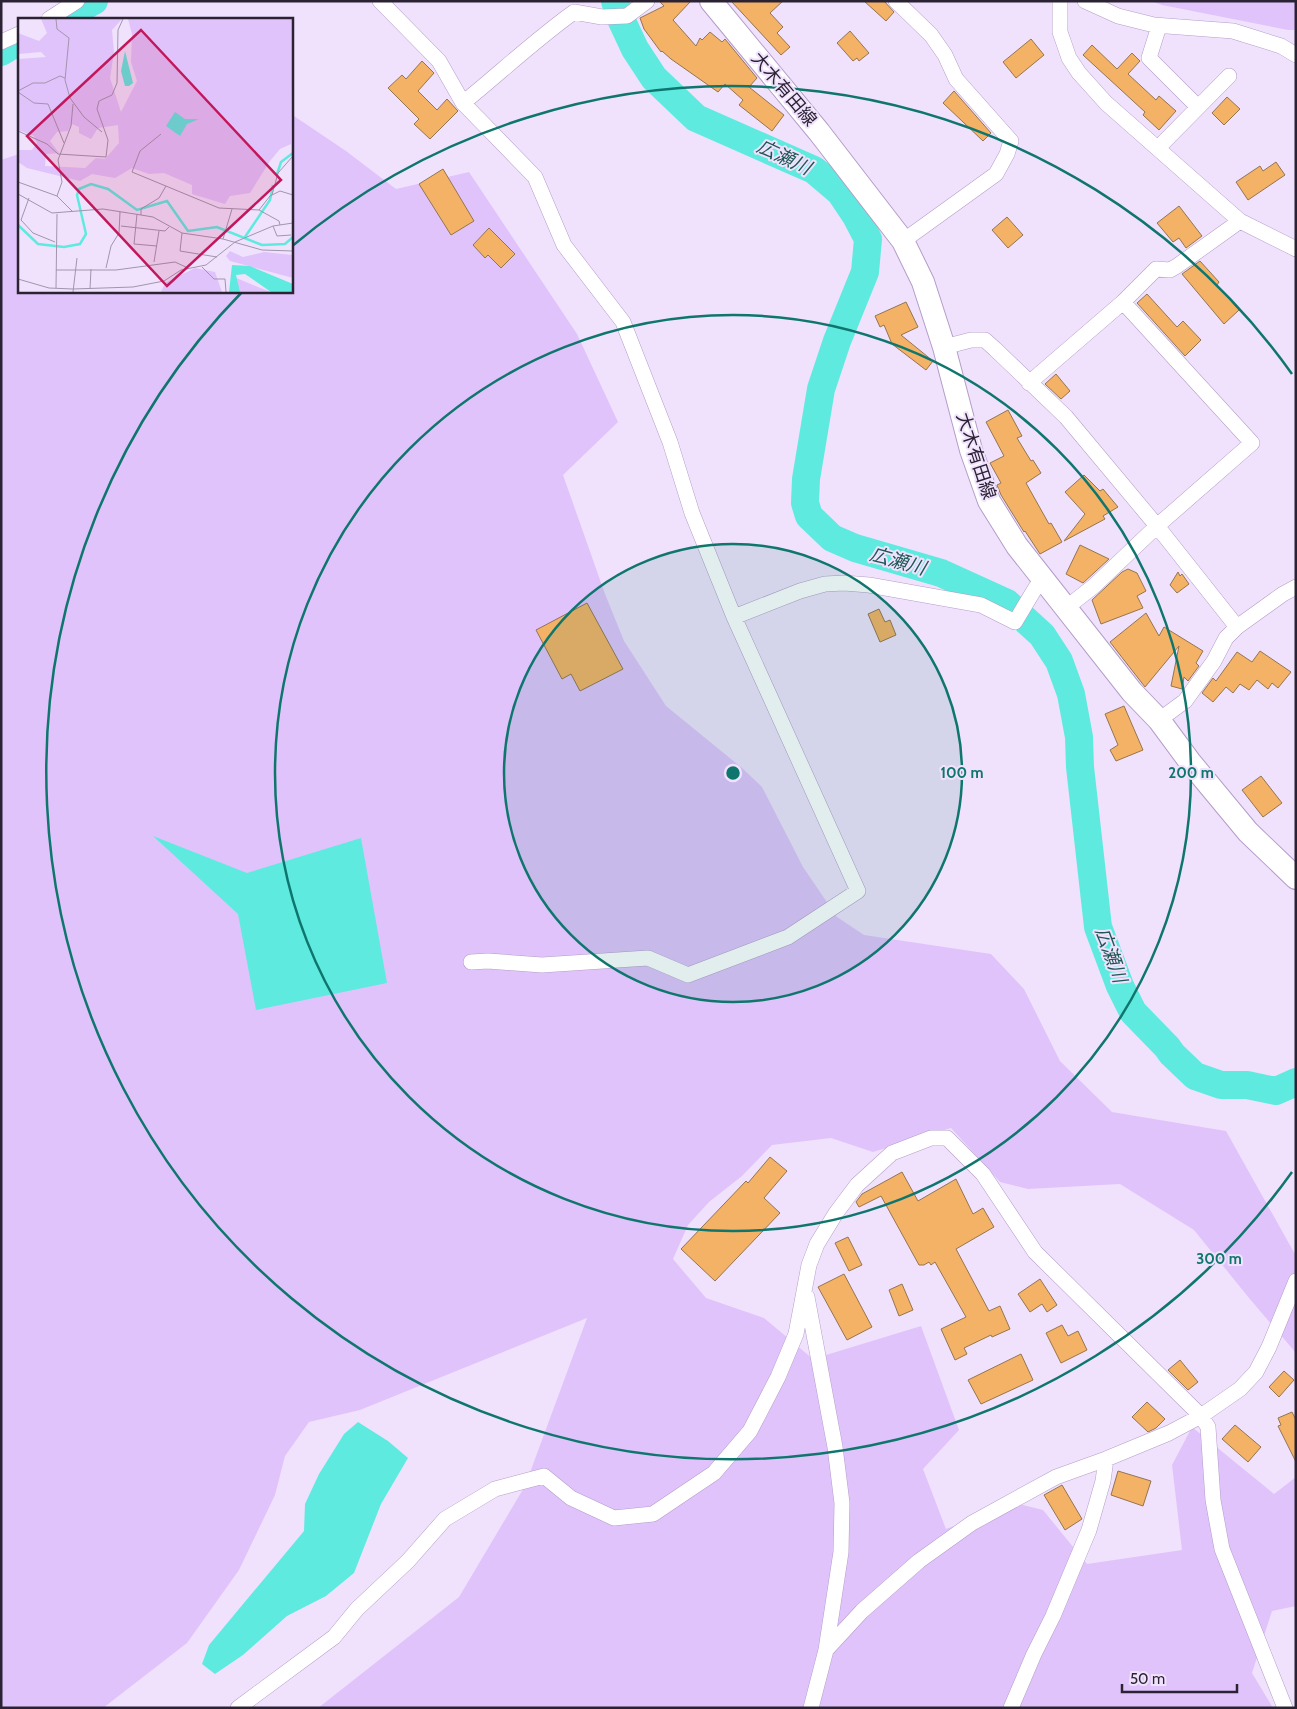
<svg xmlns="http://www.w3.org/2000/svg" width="1297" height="1709" font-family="Cabin,'Noto Sans JP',sans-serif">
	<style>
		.green { fill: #e1c3fc }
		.water { fill: #5feae0 }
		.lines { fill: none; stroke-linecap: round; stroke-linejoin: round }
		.river { stroke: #5feae0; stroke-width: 28 }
		.building { fill: #f4b266; stroke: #957450 }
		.street-casing { stroke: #b49dc8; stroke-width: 16 }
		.secondary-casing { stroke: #b49dc8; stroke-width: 24 }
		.street { stroke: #fff; stroke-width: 15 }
		.secondary { stroke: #fff; stroke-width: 22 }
		.ring { fill: none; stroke: #0f766e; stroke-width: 2.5 }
		.labels { text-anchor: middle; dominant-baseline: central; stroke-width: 4; stroke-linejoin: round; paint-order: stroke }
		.street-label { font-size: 18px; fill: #2b2233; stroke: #f0e2fd }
		.water-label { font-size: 19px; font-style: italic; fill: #1e5854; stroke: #f0e2fd }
		.inset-river { fill: none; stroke: #5feae0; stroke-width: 2.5 }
		.inset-road { fill: none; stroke: #a195ac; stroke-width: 1 }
		.view { fill: #c2185b; fill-opacity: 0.15; stroke: #c2185b; stroke-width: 2.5 }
		.inset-edge { fill: none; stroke: #2b2233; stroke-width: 2.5 }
		.centre { fill: #0f766e; stroke: #f0e2fd; stroke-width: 2.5 }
		.ring-label { font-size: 15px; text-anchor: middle; font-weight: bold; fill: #0f766e; stroke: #f0e2fd; stroke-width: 4; stroke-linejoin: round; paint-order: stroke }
	</style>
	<rect width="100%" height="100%" fill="#f0e2fd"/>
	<!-- green -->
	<path class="green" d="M1151,1H1296V30H1288L1162,5Z
		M291,114L346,151L396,189L469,172L577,334L618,422L563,475L605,594L624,641L666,706L742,768L762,787L803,867L837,917L864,935L991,954L1024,989L1060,1061L1112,1112L1226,1131L1296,1256V1353L1249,1298L1194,1230L1120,1184L1028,1189L1000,1182L951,1128L873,1152L831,1138L772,1145L742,1176L709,1202L688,1225L673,1259L706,1298L764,1318L813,1359L921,1326L959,1430L923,1469L946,1529L1015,1503L1043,1510L1087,1564L1182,1550L1172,1465L1192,1427L1274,1494L1296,1477V1606L1272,1611L1252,1673L1273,1708H318L459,1597L525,1486L587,1318L360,1410L309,1422L285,1456L275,1495L239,1570L187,1643L103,1708H1V160L19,154V291H291Z"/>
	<!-- water -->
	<path class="water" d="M153,836L247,873L361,838L387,983L256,1010L238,914Z
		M358,1422L388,1441L408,1458L381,1504L354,1573L326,1596L287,1616L243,1655L215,1674L202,1664L209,1645L304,1531L305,1504L319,1474L344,1434Z"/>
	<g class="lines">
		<!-- river -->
		<path class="river" d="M615,1L620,17L635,49L654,78L696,118L814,170L840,192L856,216L868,239L865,272L837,341L821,389L806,479L805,503L809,516L832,538L855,548L941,573L1007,603L1042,635L1059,661L1071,694L1079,737L1080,767L1098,927L1120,986L1133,1012L1167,1047L1172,1054L1195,1076L1221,1085H1247L1276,1091L1296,1082
			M60,19L94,1
			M1,52L19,41"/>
	</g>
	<!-- building -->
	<path class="building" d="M659,1H691L673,20L696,46L700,38L702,40L710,32L722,42L725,39L757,78L749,87L784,115L772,131L739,105L743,100L725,84L718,92L671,59L662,51L661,52L644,29L640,18L664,6Z
		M731,1H783L770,13L783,27L777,33L790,47L781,55Z
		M864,1H884L894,12L886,21Z
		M850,31L869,53L859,61L857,58L853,61L837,43Z
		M1031,39L1044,55L1016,78L1003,62Z
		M1092,45L1117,69L1132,53L1140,61L1128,74L1156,100L1159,96L1176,111L1159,130L1143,115L1145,112L1083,55Z
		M422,61L434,73L418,91L437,110L447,99L458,111L430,139L414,124L419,119L388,88L402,75L406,79Z
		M954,91L991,133L983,141L943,103Z
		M1227,97L1240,109L1224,125L1212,113Z
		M1276,162L1285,175L1248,200L1236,182L1260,166L1263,171Z
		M443,169L474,221L451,235L419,184Z
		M1179,206L1202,236L1186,248L1179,238L1173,242L1157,223Z
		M1007,217L1023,235L1008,248L992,230Z
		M489,228L515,254L501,268L488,255L485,258L473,245Z
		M1200,261L1219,282L1217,285L1239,310L1224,324L1182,274Z
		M1147,294L1177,327L1183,321L1201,340L1185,356L1137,303Z
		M906,302L918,327L901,335L933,361L926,370L892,344L884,325L880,327L875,316Z
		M1056,374L1070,391L1061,399L1045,384Z
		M1008,410L1022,436L1017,438L1031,461L1033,460L1041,473L1026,483L1049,524L1051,523L1062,542L1040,554L1025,531L1024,532L1001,495L997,485L1001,483L990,463L1004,456L986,422Z
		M1084,475L1100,491L1103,489L1118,507L1103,516L1105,519L1064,541L1085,514L1065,492Z
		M1080,545L1109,559L1083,583L1066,574Z
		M1128,569L1137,573L1146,591L1137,596L1143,608L1101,624L1092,600L1122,572Z
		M1178,572L1180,576L1182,574L1189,584L1177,593L1170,585Z
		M587,603L623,669L580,691L571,674L562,679L536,630Z
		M879,609L885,622L890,620L896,635L880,642L868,614Z
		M1146,613L1159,636L1164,627L1203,651L1196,663L1199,666L1188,681L1184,677L1182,689L1171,686L1179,646L1145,687L1110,642Z
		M1260,651L1291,672L1278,688L1272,683L1268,689L1257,680L1249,690L1240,684L1233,693L1226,687L1213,702L1202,693L1213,678L1216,681L1237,652L1252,662Z
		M1124,706L1143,750L1116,761L1110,750L1118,745L1105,714Z
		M1261,776L1282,803L1263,817L1242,790Z
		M770,1157L787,1171L764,1198L780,1213L715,1281L681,1249L746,1181L748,1183Z
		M902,1172L918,1201L956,1179L973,1214L983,1208L994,1227L956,1249L989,1311L1000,1306L1010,1329L992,1337L991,1335L964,1348L967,1354L955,1360L941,1329L966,1317L935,1262L931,1265L929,1262L924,1265H919L881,1196L859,1207L856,1202L862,1194Z
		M848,1237L862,1265L849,1271L835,1243Z
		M844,1274L872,1327L847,1340L818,1287Z
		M1040,1279L1057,1305L1047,1312L1042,1304L1030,1312L1018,1294Z
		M902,1284L913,1310L899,1316L889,1290Z
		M1062,1325L1068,1336L1078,1331L1087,1350L1061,1363L1046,1333Z
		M1021,1354L1033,1380L981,1404L968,1380Z
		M1180,1360L1198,1382L1188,1390L1168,1370Z
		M1284,1371L1294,1380L1279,1397L1269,1387Z
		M1147,1402L1165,1419L1156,1428L1148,1432L1132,1417Z
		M1292,1412L1296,1420V1462L1278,1426L1281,1425L1278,1418Z
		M1235,1425L1261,1447L1248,1462L1222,1439Z
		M1118,1471L1151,1481L1143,1506L1111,1495Z
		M1062,1485L1082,1519L1065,1530L1044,1495Z"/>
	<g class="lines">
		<defs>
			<path id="street" d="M380,1L439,61L463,103L535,177L564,245L623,322L670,442L692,513L734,617L858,891L788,937L688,975L648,958L542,965L488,961L471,962
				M896,1L931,35L945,55L956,79L1011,141L1007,154L996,174L903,241
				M1060,1V32L1069,58L1079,73L1106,103L1240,221L1296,249
				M1085,1L1118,16L1154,25L1233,31L1281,46L1296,55
				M49,19L77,1
				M1159,26L1149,58L1198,107
				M1,42L19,34
				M463,103C500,73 535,40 574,12L602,17L627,16L647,1
				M1158,148L1229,76
				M944,347L971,340H985L995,349L1066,417L1157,526L1237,627
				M1029,383L1123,302L1156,269L1170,270L1177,266L1240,221
				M1066,608L1094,586L1157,526L1252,443L1123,302
				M734,617L800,591L825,584L844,583L869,585L981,605L1015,622L1036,587L1047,585
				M1159,720L1185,701L1214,661L1226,638L1237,627L1283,594L1296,587
				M807,1297L835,1447L842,1503L841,1552L826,1650L811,1708
				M826,1650L862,1611L919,1561L972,1523L1056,1477L1106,1459L1169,1433L1201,1416L1240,1389L1256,1372L1269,1347L1296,1281
				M238,1708L334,1637L357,1609L408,1561L445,1519L495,1489L544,1476L571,1498L614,1518L653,1514L714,1473L750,1431L778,1377L796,1334L809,1265L817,1244L836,1213L857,1185L892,1153L931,1138H947L983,1174L1035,1252L1201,1416L1208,1427L1213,1500L1222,1549L1285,1708
				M1011,1708L1034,1654L1053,1616L1089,1530L1103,1481L1106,1459"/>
			<path id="secondary" d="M711,1L819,132L903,241L923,282L944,347L971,450L989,501L1017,546L1132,692L1159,720L1190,762L1248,832L1296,878"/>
		</defs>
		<!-- street casing -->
		<use href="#street" class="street-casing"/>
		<!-- secondary casing -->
		<use href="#secondary" class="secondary-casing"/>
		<!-- street -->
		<use href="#street" class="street"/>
		<!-- secondary -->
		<use href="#secondary" class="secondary"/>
	</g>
	<!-- distance rings -->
	<circle cx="733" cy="773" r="229" fill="#0f766e" fill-opacity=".12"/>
	<g class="ring">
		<circle cx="733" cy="773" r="229"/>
		<circle cx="733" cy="773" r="458"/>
		<path d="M1292 1172A687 687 0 1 1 243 291M291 247A687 687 0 0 1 1292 374"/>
	</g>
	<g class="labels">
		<!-- street labels -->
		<g class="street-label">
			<text transform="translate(784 89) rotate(50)">大木有田線</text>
			<text transform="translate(976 456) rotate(72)">大木有田線</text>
		</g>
		<!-- water labels -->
		<g class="water-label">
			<text transform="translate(784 157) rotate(25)">広瀬川</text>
			<text transform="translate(898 561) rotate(16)">広瀬川</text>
			<text transform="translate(1111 955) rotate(70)">広瀬川</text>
		</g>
	</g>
	<!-- overview -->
	<g transform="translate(18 18)">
		<rect width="275" height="275" fill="#f0e2fd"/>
		<path d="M23,1H104L94,12L96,34L92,60L103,94L119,63L113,44L114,16L110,1H275L273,126L262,131L252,143L232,175L212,178L207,186L174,176V167L146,155L131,156L114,150L97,160L74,156L62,163L9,150L0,144V132H14L19,125L16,118L0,112V41L28,39L23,34L1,36L0,15L21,23L29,15ZM54,106L61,109V115L73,121L80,110L100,107L101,125L87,141L78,140L67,150L27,148L28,136L41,135L32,123L39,114L50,113ZM212,233L225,239L246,234L275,237V260L212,243L208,238ZM177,250L197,254L204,274H143L147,265ZM216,259L240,269L253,274H218Z" fill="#e1c3fc" fill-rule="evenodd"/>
		<path d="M107,33L115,65L111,68H107L103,53ZM157,94L167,101H181L169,106L162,118L148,108ZM214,247L232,248L275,266V274H253L227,256L218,257L222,274H211Z" fill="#5feae0"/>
		<path class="inset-river" d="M259,156L263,144L275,135M0,207L20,226L46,229L62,226L68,216L59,177L61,171L73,166L90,171L119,192L149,183L170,213L199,209L244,227L267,226L275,219M227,219L252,182L255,167"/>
		<path class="inset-road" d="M38,1L39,11L51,20L47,62L52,80L66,99L84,114M0,73L15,65H27L42,58L47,60M0,74L16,85L30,86L46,125M0,113L29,126L40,136L88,139L90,122L79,91L81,83L94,77L99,65L100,12L105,1M143,116L122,133L114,154L201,190L241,192L252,178L262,173L275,177M0,164L39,178L55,194M0,176L34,195L85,191L123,197L135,199L164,215L205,221L244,232L275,233M254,177L260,155L275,138M39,178L44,164L40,142L53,108L55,86M11,180L3,202L15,215L37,224M241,192L261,203L262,207M119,196L116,226L139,228M123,197V191L141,180L148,168M103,208L147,213L151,209M255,208L259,218L273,217M164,215L162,233L199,239M205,221L214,191M136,244L141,213M184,249L196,261H207L208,274M88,250L93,228L101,215L102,194M38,252H98L157,244L170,250M0,261L31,270L55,271L115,269L146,263L163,252L188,247L217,224L255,208L275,205M38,270L39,196M72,271L73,251M55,274L59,240"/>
		<path class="view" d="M123,12L263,162L149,268L9,118Z"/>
		<rect width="275" height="275" class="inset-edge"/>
	</g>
	<circle cx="733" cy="773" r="8" class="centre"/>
	<g class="ring-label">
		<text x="962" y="778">100 m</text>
		<text x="1191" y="778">200 m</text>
		<text x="1219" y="1264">300 m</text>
	</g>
	<!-- border -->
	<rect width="1297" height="1709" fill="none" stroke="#2b2233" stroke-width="5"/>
	<!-- scale -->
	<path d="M1122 1684v8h115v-8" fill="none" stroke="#2b2233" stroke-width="2.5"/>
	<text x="1130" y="1684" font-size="15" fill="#2b2233" stroke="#f0e2fd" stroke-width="4" paint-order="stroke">50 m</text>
</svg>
